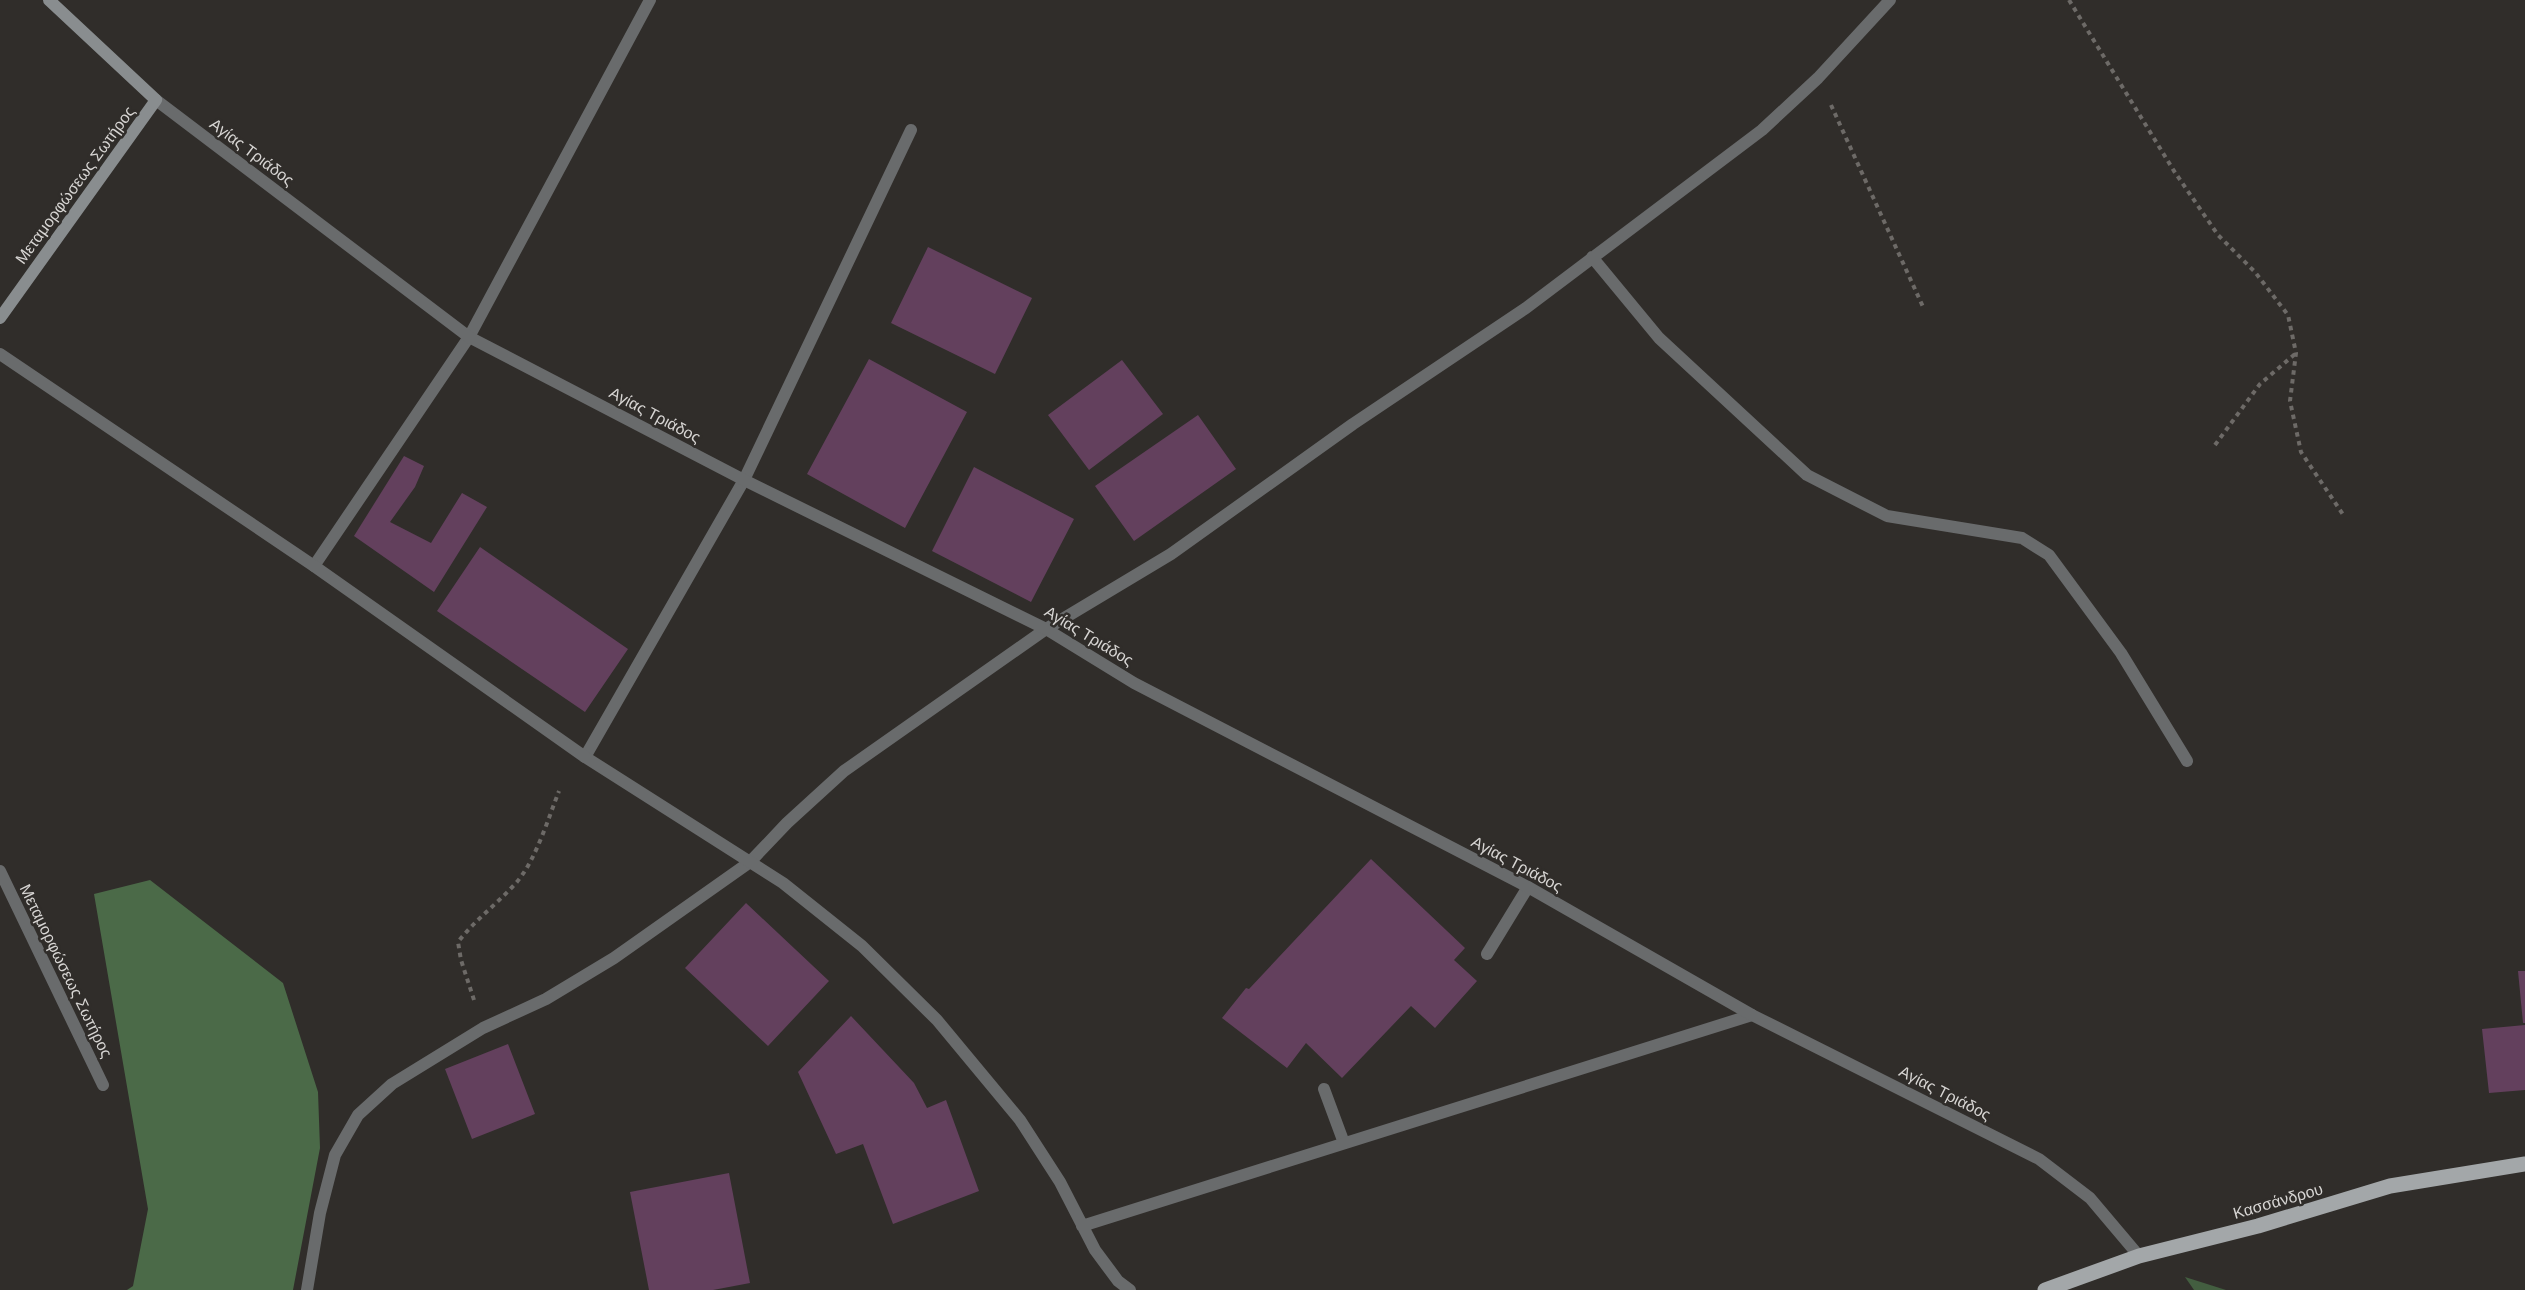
<svg xmlns="http://www.w3.org/2000/svg" width="2525" height="1290" font-family="'DM Sans',sans-serif">
	<style>
		.green { fill: #435e40 }
		.forest { fill: #4b6a48 }
		.building { fill: #63405d }
		.lines { fill: none; stroke-linecap: round; stroke-linejoin: round }
		.path { stroke: #6d6a67; stroke-width: 4; stroke-dasharray: 4.5 4.5; stroke-linecap: butt }
		.service { stroke: #696b6c; stroke-width: 12 }
		.minor { stroke: #696b6c; stroke-width: 12 }
		.tertiary { stroke: #696b6c; stroke-width: 12 }
		.secondary { stroke: #898d8f; stroke-width: 12 }
		.primary { stroke: #a3a7a9; stroke-width: 15 }
		.labels { text-anchor: middle; dominant-baseline: central; stroke-width: 5; stroke-linejoin: round; paint-order: stroke }
		.street-label { font-size: 16px; fill: #d7d5d3; stroke: #302d2a }
	</style>
	<rect width="100%" height="100%" fill="#302d2a"/>
	<!-- green -->
	<path class="green" d="M2185,1277L2226,1290H2194Z"/>
	<!-- forest -->
	<path class="forest" d="M150,880L283,983L318,1092L320,1148L293,1290H127L133,1286L148,1209L94,894Z"/>
	<!-- building -->
	<path class="building" d="M928,247L1032,298L995,374L891,323Z
		M869,359L967,412L905,528L807,474Z
		M1122,360L1163,414L1089,470L1048,415Z
		M1198,415L1236,469L1134,541L1095,486Z
		M404,456L424,466L415,487L390,522L431,543L462,493L487,507L434,592L354,536Z
		M974,467L1074,519L1031,602L932,551Z
		M480,547L628,649L585,712L437,611Z
		M1371,859L1465,948L1454,960L1477,981L1435,1028L1411,1006L1342,1078L1306,1043L1287,1068L1222,1018L1246,988L1249,989Z
		M746,903L829,981L768,1046L685,968Z
		M2518,971H2525V1023H2523Z
		M851,1016L914,1083L927,1108L946,1100L979,1191L893,1224L863,1144L836,1154L798,1072Z
		M2525,1025V1090L2489,1093L2482,1029Z
		M508,1044L535,1114L472,1139L445,1069Z
		M729,1173L750,1283L713,1290H649L630,1192Z"/>
	<g class="lines">
		<!-- path -->
		<path class="path" d="M2069,0L2174,171L2218,235L2255,272L2288,315L2296,353L2290,401L2301,452L2344,516
			M1831,105L1924,309
			M2215,445L2260,384L2295,354
			M474,1000L461,960L458,942C475,920 497,904 516,883C536,860 548,819 559,791"/>
		<!-- service -->
		<path class="service" d="M314,566L469,337L650,0
			M585,757L744,480L911,130
			M1487,954L1528,887
			M1324,1089L1344,1143
			M307,1290L320,1213L335,1155L358,1115L392,1084L483,1028L546,999L614,958L750,862L787,823L844,771L1046,629"/>
		<!-- minor -->
		<path class="minor" d="M1592,257L1659,338L1807,475L1887,516L2022,538L2049,555L2121,653L2187,761
			M0,354L314,566L585,757L783,883L862,946L937,1020L1020,1120L1060,1182L1095,1250L1118,1281L1130,1290
			M1046,629L1171,554L1353,424L1526,308L1762,130L1818,78L1890,0
			M0,871L103,1085
			M1082,1226L1752,1015"/>
		<!-- tertiary -->
		<path class="tertiary" d="M156,100L469,337L744,480L1046,629L1134,683L1528,887L1752,1015L2039,1159L2090,1198L2139,1256"/>
		<!-- secondary -->
		<path class="secondary" d="M0,318L156,100L49,0"/>
		<!-- primary -->
		<path class="primary" d="M2045,1290L2139,1256L2258,1226L2390,1186L2525,1164"/>
	</g>
	<g class="labels">
		<!-- street labels -->
		<g class="street-label">
			<text transform="translate(252 152) rotate(37)">Αγίας Τριάδος</text>
			<text transform="translate(75 185) rotate(-54)">Μεταμορφώσεως Σωτήρος</text>
			<text transform="translate(655 415) rotate(28)">Αγίας Τριάδος</text>
			<text transform="translate(1089 636) rotate(31)">Αγίας Τριάδος</text>
			<text transform="translate(1517 864) rotate(28)">Αγίας Τριάδος</text>
			<text transform="translate(66 971) rotate(64)">Μεταμορφώσεως Σωτήρος</text>
			<text transform="translate(1945 1093) rotate(27)">Αγίας Τριάδος</text>
			<text transform="translate(2278 1201) rotate(-16)">Κασσάνδρου</text>
		</g>
	</g>
</svg>
